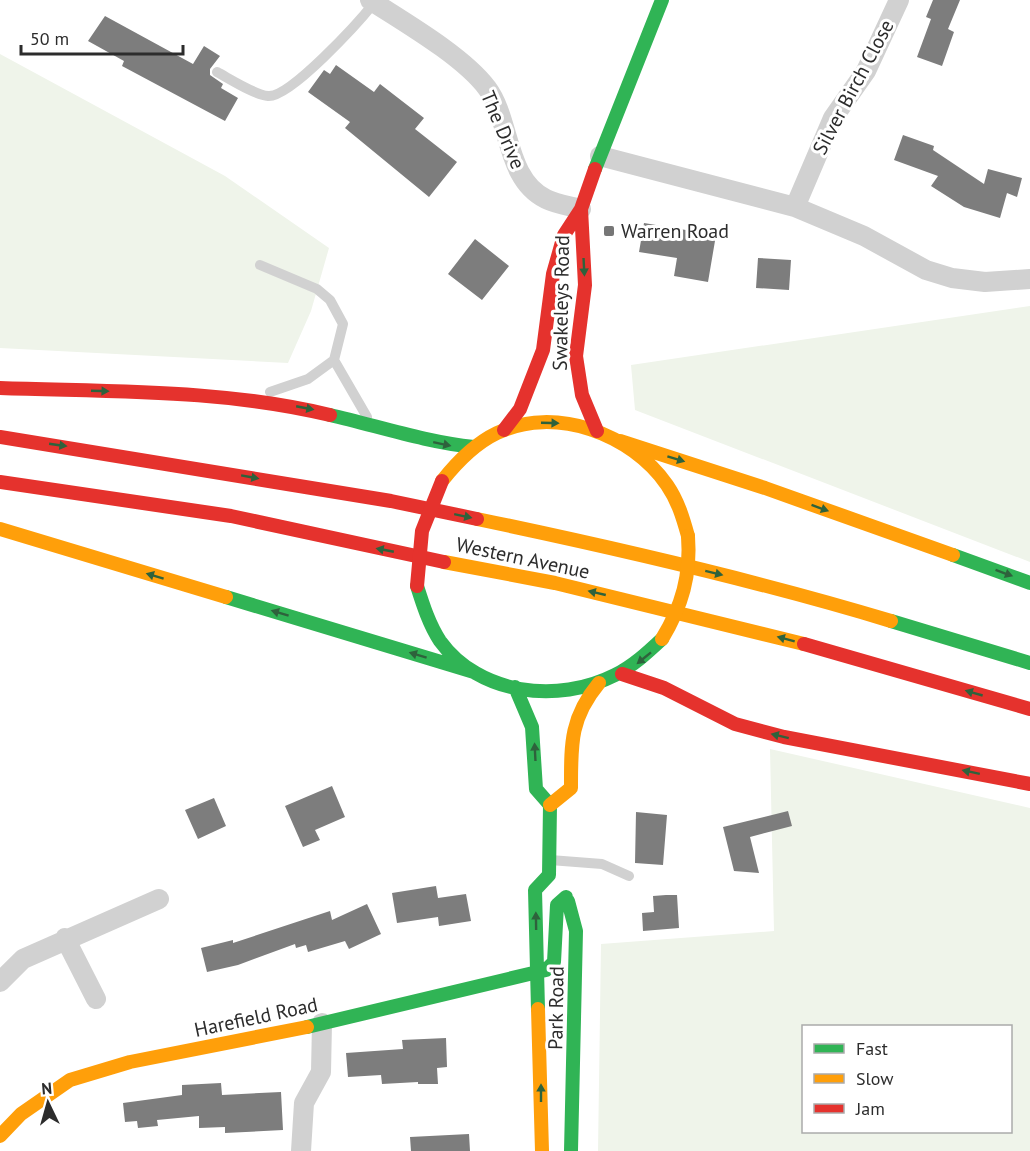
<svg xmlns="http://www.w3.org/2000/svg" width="1030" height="1151" font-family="'PT Sans',sans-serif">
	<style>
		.green { fill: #eff4ea; fill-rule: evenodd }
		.building { fill: #7d7d7d }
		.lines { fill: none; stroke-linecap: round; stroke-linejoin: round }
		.lane { stroke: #d1d1d1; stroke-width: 10 }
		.street { stroke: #d1d1d1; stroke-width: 20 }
		.fast { stroke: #30b455; stroke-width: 14 }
		.slow { stroke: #ff9f0a; stroke-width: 14 }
		.jam { stroke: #e5322d; stroke-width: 14 }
		.slow-bridge { stroke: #ff9f0a; stroke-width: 14 }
		.jam-bridge { stroke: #e5322d; stroke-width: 14 }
		.oneway { fill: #2e623c }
		.poi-dot { fill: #767676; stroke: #fff; stroke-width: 2 }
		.labels { text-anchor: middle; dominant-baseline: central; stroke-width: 6; stroke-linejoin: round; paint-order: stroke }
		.street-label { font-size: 20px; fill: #2c2c2c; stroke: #fff }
		.poi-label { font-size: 20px; fill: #2c2c2c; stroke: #fff; text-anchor: start }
	</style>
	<rect width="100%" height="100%" fill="#fff"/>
	<!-- green -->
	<path class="green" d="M0,54L225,176L329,248L311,311L288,363L0,348Z
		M1030,306V562L635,410L631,365Z
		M770,749L1030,808V1151H598L601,944L774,931ZM804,1026H1010V1132H804Z"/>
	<!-- building -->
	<path class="building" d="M933,0H960L948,29L954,32L942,66L917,57L931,19L926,17Z
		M105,16L193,64L204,46L220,56L210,69V75L223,84L221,88L238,98L225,121L122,66L124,61L88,41Z
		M336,65L374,92L380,84L424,118L415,129L457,162L429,197L345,128L350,122L308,92L324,70L330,74Z
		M903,135L934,146L933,150L984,184L988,169L1022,178L1017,197L1007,193L1000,218L964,207L931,186L938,176L894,160Z
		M644,223L716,235L708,282L674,276L677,258L639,252Z
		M475,239L509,266L482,300L448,274Z
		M758,258L791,260L789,290L756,288Z
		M332,786L345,817L315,830L320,840L303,847L285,806Z
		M214,798L226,826L198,839L185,810Z
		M788,811L792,826L750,837L759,873L734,871L723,827Z
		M636,812L667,815L663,865L635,863Z
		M436,886L438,898L466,894L471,921L439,926L438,917L397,923L392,893Z
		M666,895H677L679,928L643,931L642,913L654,912L653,896Z
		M367,904L381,934L349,949L345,941L308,952L306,945L296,948L295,944L238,965L207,972L201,948L233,940V943L330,911L332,920Z
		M446,1038L447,1067L437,1068L438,1084H418V1082L382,1084L381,1075L348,1077L346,1053L403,1049L402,1040Z
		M221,1083L222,1095L281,1092L283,1130L225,1133V1127L199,1128V1116L157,1120L158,1126L138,1128L137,1121L125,1122L123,1103L182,1095V1085Z
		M469,1134L470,1151H411L410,1137Z"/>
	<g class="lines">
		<!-- lane -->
		<path class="lane" d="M217,72C230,79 255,95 268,96C290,98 359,22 374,3
			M260,265L317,289L330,300L343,324L334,360L308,379L270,392
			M334,360L367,417
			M550,860L602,864L629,876"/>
		<!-- street -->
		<path class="street" d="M370,0C404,22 463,56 487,88C511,120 505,179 546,199C556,204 570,206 581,209
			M600,156L795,207L864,236L926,270L952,278L985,282L1030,279
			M795,207L833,118L866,71L899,0
			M65,938L96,999
			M0,982L23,959L159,899
			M301,1151L304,1103L321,1072L322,1023"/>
		<!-- fast -->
		<path class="fast" d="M595,169L662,0
			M330,415C378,426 425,442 474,447
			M953,555L1030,583
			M417,586C423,605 429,624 440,641C479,695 558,704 615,675C633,666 647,653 662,639
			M226,597L474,672
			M891,621L1030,663
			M515,687L532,727L536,789L550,805L549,875L535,890L538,1009
			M568,901L576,931L571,1151
			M307,1027L546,970L554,962L557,905L566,897"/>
		<!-- slow -->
		<path class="slow" d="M620,441L765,488L953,555
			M442,481C457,462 474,444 497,433C555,405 632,434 667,485C678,501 683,518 688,536
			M477,519C616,548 756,580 891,621
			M0,529L226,597
			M444,562L555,583L804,644
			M550,805L571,788C571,744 570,718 599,683
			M538,1009L542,1151
			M0,1136L21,1114L70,1080L130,1062L307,1027"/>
		<!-- jam -->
		<path class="jam" d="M581,209L585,285L576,356L582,395L597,431
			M0,388C110,392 223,389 330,415
			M504,430L520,409L543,350L553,274L564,235L581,209L595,169
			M0,437L391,501L477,519
			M0,482L231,516L444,562
			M804,644L1030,709
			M622,674L664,688L735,724L784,737L1030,784"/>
		<!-- slow-bridge -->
		<path class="slow-bridge" d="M662,639C682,606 691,575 688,536"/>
		<!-- jam-bridge -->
		<path class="jam-bridge" d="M417,586L422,531L442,481"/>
	</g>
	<!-- one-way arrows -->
	<defs><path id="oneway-solid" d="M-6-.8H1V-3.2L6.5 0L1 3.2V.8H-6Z" transform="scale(1.5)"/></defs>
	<g class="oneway">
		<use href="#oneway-solid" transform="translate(584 267) rotate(87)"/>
		<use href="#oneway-solid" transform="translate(100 391) rotate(2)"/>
		<use href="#oneway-solid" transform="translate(305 408) rotate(11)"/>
		<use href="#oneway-solid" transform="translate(550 423) rotate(2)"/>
		<use href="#oneway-solid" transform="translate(442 444) rotate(12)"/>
		<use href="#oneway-solid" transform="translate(58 445) rotate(8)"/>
		<use href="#oneway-solid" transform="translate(676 459) rotate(17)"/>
		<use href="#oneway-solid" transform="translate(250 477) rotate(10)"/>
		<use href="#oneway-solid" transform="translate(820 508) rotate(20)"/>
		<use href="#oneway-solid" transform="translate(463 516) rotate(12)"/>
		<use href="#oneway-solid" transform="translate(385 550) rotate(-169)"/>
		<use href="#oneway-solid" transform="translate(714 573) rotate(14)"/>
		<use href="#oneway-solid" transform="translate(1004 573) rotate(20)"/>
		<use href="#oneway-solid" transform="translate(155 576) rotate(-163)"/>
		<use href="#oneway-solid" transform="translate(597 593) rotate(-167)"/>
		<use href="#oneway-solid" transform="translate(280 613) rotate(-163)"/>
		<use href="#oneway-solid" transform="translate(786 639) rotate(-165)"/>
		<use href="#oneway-solid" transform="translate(418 655) rotate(-163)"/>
		<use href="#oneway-solid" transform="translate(644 658) rotate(141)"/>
		<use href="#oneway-solid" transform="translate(974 693) rotate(-164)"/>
		<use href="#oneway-solid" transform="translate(780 736) rotate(-166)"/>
		<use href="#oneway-solid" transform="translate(535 752) rotate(-93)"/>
		<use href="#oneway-solid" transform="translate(971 772) rotate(-168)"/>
		<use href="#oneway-solid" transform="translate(536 921) rotate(-91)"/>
		<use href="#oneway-solid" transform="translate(541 1093) rotate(-90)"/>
	</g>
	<!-- markers -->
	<rect class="poi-dot" x="603" y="225" width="12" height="12" rx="3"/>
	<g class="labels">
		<!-- street labels -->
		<g class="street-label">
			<text transform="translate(853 87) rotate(-62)">Silver Birch Close</text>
			<text transform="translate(503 130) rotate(67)">The Drive</text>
			<text transform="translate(561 303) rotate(-89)">Swakeleys Road</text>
			<text transform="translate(523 558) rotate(12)">Western Avenue</text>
			<text transform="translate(556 1008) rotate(-89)">Park Road</text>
			<text transform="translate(256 1017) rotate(-12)">Harefield Road</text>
		</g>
		<!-- poi labels -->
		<g class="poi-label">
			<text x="621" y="231">Warren Road</text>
		</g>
	</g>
	<!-- legend -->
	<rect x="802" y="1025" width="210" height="108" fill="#ffffff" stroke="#ababab" stroke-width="1.5"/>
	<rect x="814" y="1044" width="30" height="9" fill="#30b455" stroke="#ababab" stroke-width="1.5"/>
	<text x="856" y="1055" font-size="18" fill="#2c2c2c">Fast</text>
	<rect x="814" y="1074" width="30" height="9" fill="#ff9f0a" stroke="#ababab" stroke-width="1.5"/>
	<text x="856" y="1085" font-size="18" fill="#2c2c2c">Slow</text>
	<rect x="814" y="1104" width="30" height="9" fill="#e5322d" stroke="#ababab" stroke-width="1.5"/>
	<text x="856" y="1115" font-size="18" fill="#2c2c2c">Jam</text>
	<!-- north arrow -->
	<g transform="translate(48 1103) rotate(355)" stroke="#ffffff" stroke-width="4.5" paint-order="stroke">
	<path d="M0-4.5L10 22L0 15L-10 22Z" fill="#2c2c2c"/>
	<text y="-9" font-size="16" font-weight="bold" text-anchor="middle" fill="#2c2c2c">N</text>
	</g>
	<!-- scale -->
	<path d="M21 45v9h162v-9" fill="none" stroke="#2c2c2c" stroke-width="3"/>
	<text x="30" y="45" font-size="18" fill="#2c2c2c" stroke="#ffffff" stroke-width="4.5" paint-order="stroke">50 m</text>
</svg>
